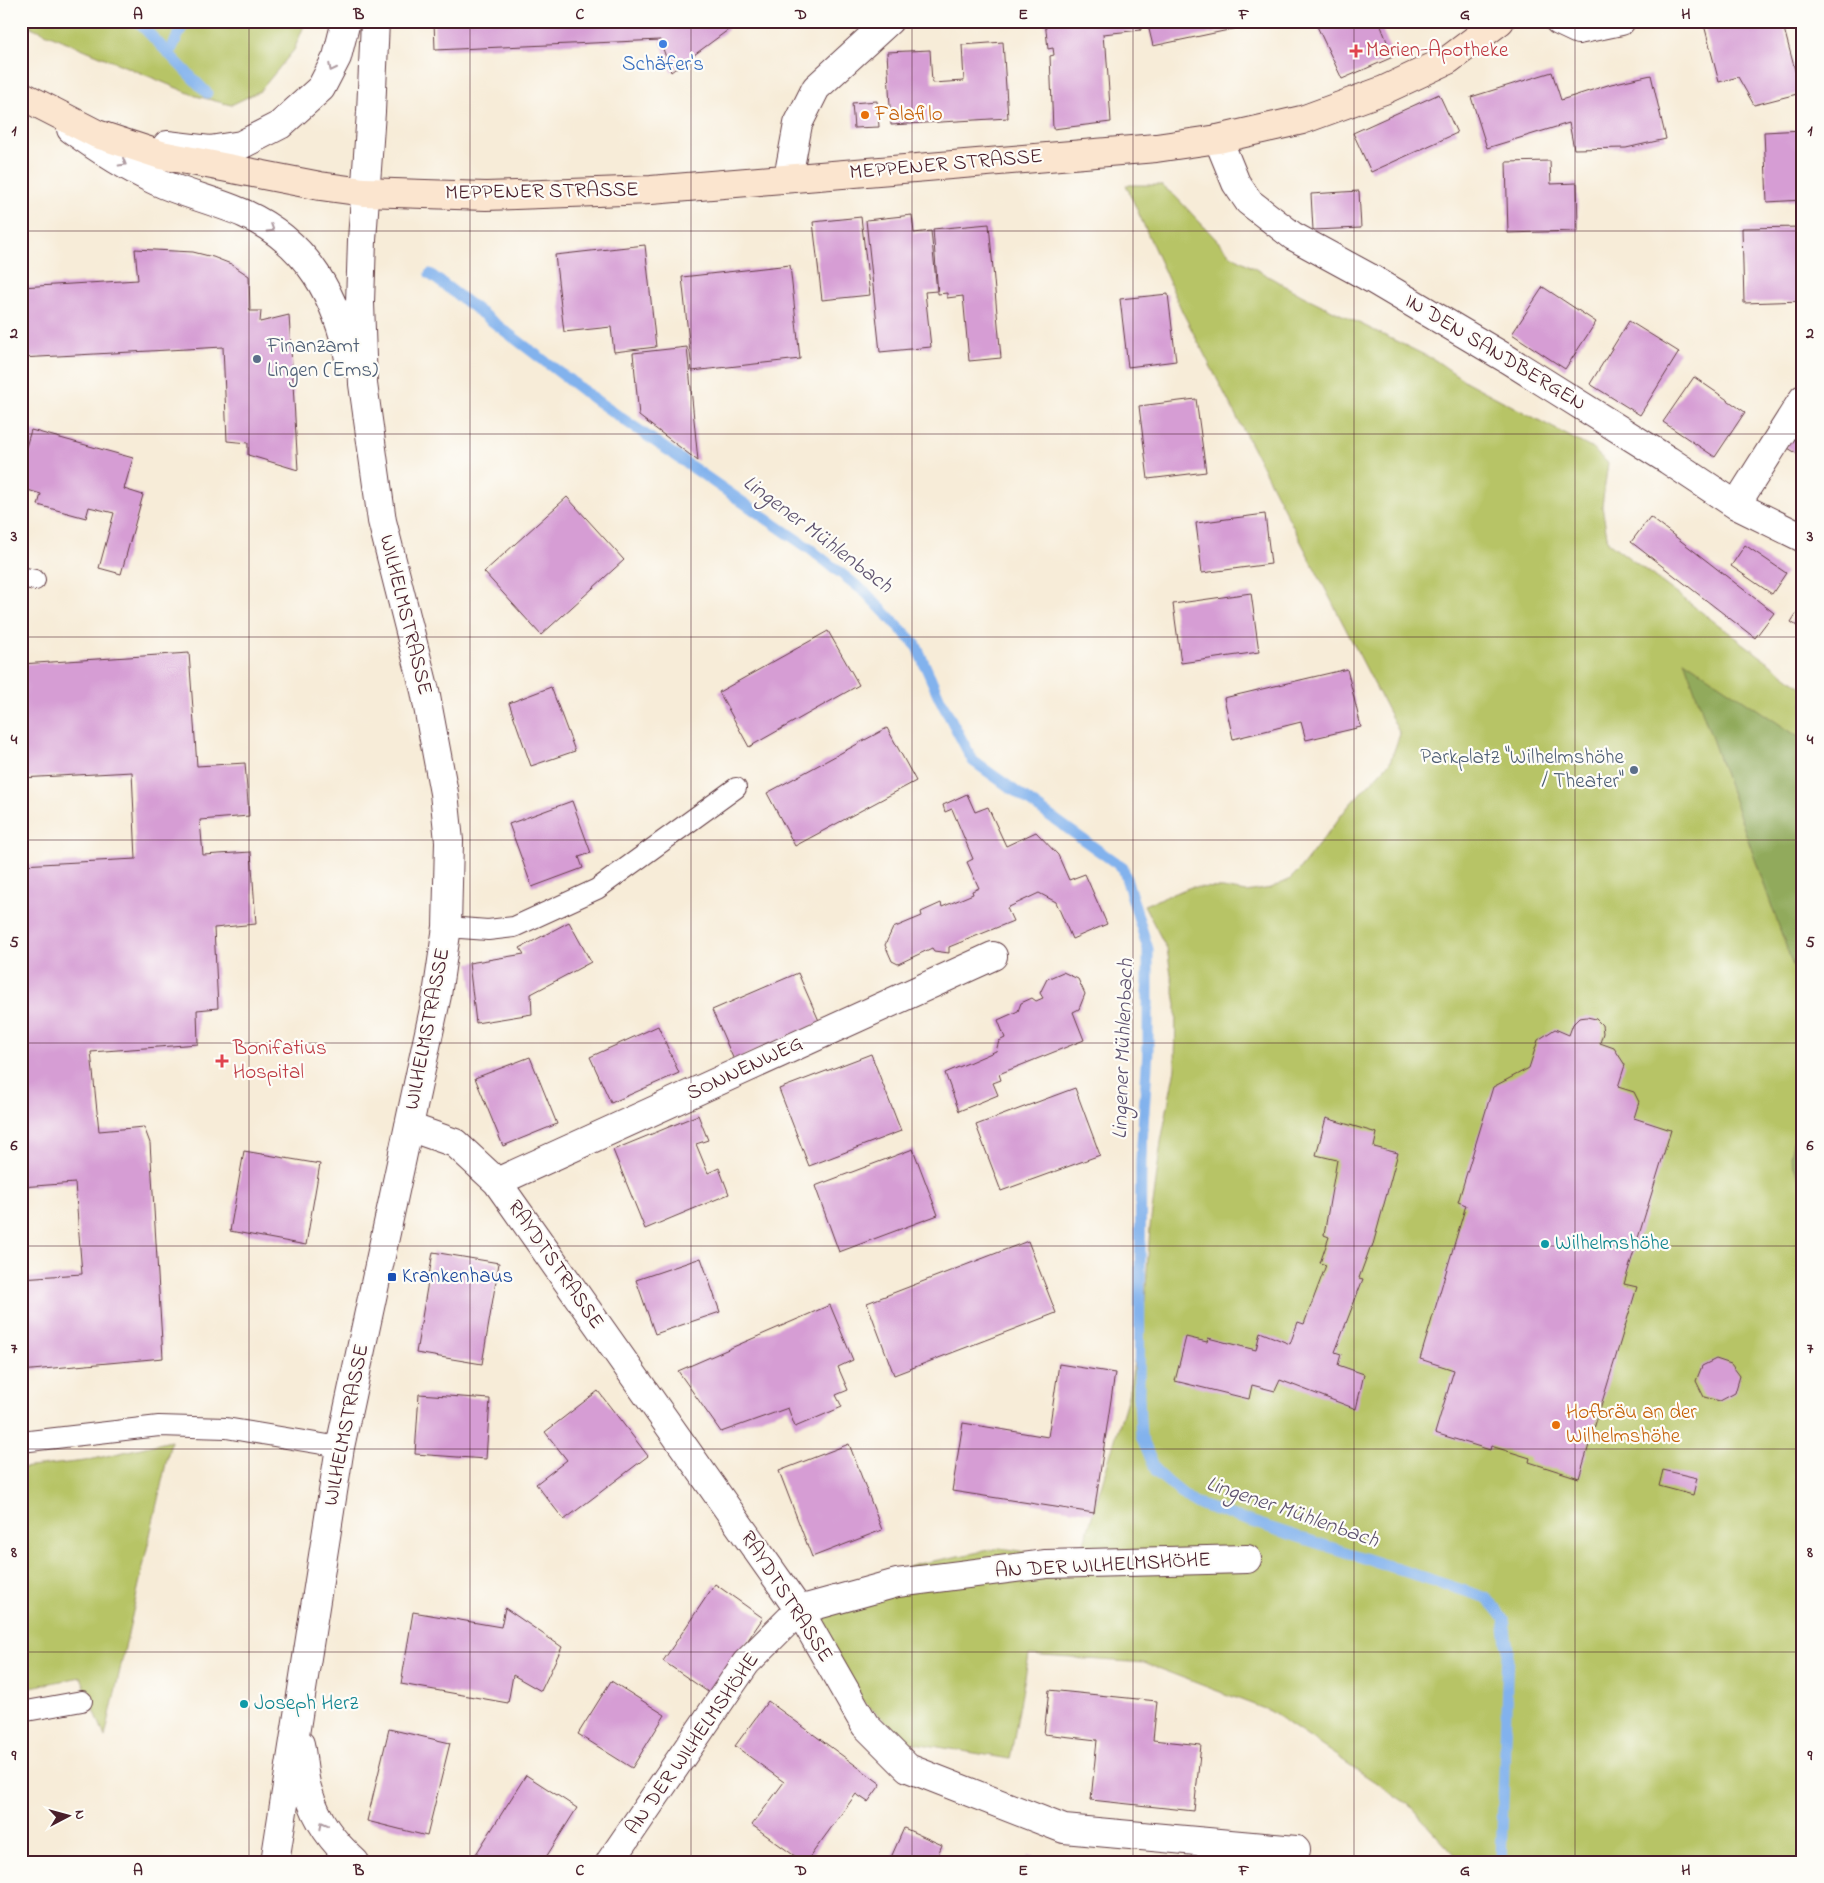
<svg xmlns="http://www.w3.org/2000/svg" width="1824" height="1883" font-family="'Indie Flower',sans-serif">
	<style>
		.green { fill: #b7c466; stroke: #807248 }
		.forest { fill: #91aa5b; stroke: #6e6443 }
		.lines { fill: none; stroke-linecap: round; stroke-linejoin: round }
		.stream { stroke: #82b2ed; stroke-width: 11 }
		.building { fill: #d69dd4 }
		.service-casing { stroke: #643e45; stroke-width: 22 }
		.minor-casing { stroke: #643e45; stroke-width: 30 }
		.tertiary-casing { stroke: #643e45; stroke-width: 30 }
		.secondary-casing { stroke: #643e45; stroke-width: 30 }
		.service { stroke: #fff; stroke-width: 20 }
		.minor { stroke: #fff; stroke-width: 28 }
		.tertiary { stroke: #fff; stroke-width: 28 }
		.secondary { stroke: #fbe5cf; stroke-width: 28 }
		.oneway { stroke: #ae9aa0 }
		.grid { fill: none; stroke: #4a1f2b; stroke-width: 1; stroke-opacity: 0.55 }
		.shop-dot { fill: #3f7fe0; stroke: #fdfcf7; stroke-width: 2 }
		.health-dot { fill: #e0444e; stroke: #fdfcf7; stroke-width: 2 }
		.food-dot { fill: #e8710a; stroke: #fdfcf7; stroke-width: 2 }
		.service-dot { fill: #5c6f8a; stroke: #fdfcf7; stroke-width: 2 }
		.culture-dot { fill: #0f9aa8; stroke: #fdfcf7; stroke-width: 2 }
		.transit-dot { fill: #1a4fb4; stroke: #fdfcf7; stroke-width: 2 }
		.labels { text-anchor: middle; dominant-baseline: central; stroke-width: 4.5; stroke-linejoin: round; paint-order: stroke }
		.health-label { font-size: 21px; fill: #be3a42; stroke: #fdfcf7; text-anchor: start }
		.shop-label { font-size: 21px; fill: #366cbe; stroke: #fdfcf7 }
		.food-label { font-size: 21px; fill: #c56008; stroke: #fdfcf7; text-anchor: start }
		.street-label { font-size: 21px; fill: #4a1f2b; stroke: #fdfcf7 }
		.service-label { font-size: 21px; fill: #4e5e75; stroke: #fdfcf7; text-anchor: start }
		.culture-label { font-size: 21px; fill: #0d838f; stroke: #fdfcf7; text-anchor: start }
		.transit-label { font-size: 21px; fill: #164399; stroke: #fdfcf7; text-anchor: start }
		.water-label { font-size: 22px; font-style: italic; fill: #5e526f; stroke: #fdfcf7 }
		.neatline { fill: none; stroke: #4a1f2b; stroke-width: 2 }
		.grid-label { font-size: 16px; text-anchor: middle; font-weight: bold; fill: #4a1f2b }
	</style>
	<rect width="100%" height="100%" fill="#fdfcf7"/>
	<filter id="ink" filterUnits="userSpaceOnUse"><feTurbulence type="fractalNoise" baseFrequency=".02" numOctaves="2"/><feDisplacementMap in="SourceGraphic" scale="10" xChannelSelector="R" yChannelSelector="G"/><feConvolveMatrix kernelMatrix="1 2 1 2 8 2 1 2 1" color-interpolation-filters="sRGB"/></filter>
	<filter id="wash" filterUnits="userSpaceOnUse"><feTurbulence type="fractalNoise" baseFrequency=".0096" numOctaves="4" result="noise"/><feDisplacementMap in="SourceGraphic" scale="20" xChannelSelector="R" yChannelSelector="G"/><feGaussianBlur stdDeviation="1.12" result="paint"/><feColorMatrix in="noise" values="0 0 0 0 0 0 0 0 0 0 0 0 0 0 0 0 0 1.4 0 .05"/><feComposite in="paint" operator="in"/></filter>
	<g filter="url(#wash)">
		<rect width="100%" height="100%" fill="#f7ecd8"/>
		<!-- green -->
		<path class="green" d="M21,21H306L294,50L260,91L231,105L196,96L21,23Z
			M1126,185H1161L1175,196L1231,255L1303,296L1435,360L1467,382L1591,448L1608,463L1602,506L1608,542L1803,688V1862H1462L1409,1805L1270,1711L1144,1663L1029,1655L1010,1759L909,1742L856,1695L817,1639L827,1610L841,1592L918,1564L1000,1548L1079,1560L1128,1396L1145,1301L1150,1227L1161,1142L1175,1068L1176,1005L1167,949L1144,905L1191,887L1223,888L1246,892L1271,888L1289,880L1300,869L1350,804L1390,762L1400,734L1182,311Z
			M171,1441L105,1737L81,1677L21,1689V1468L85,1461Z"/>
		<!-- forest -->
		<path class="forest" d="M1684,660L1803,740V994Z
			M1803,1099V1190L1790,1156Z"/>
		<g class="lines">
			<!-- stream -->
			<path class="stream" d="M137,21L207,93
				M169,54L185,21
				M430,274L597,401L810,549L866,593L916,645L939,697L973,761L1123,868L1148,949V1050L1141,1160L1139,1398L1141,1436L1157,1473L1194,1503L1487,1598L1504,1619L1508,1651L1501,1862"/>
		</g>
		<g id="blocks">
			<!-- building -->
			<path class="building" d="M434,21H725L728,30L671,72L660,40L435,50Z
				M1045,21H1140L1141,30L1103,34L1104,47H1106L1111,122L1053,129L1050,56L1054,55L1053,48L1048,49Z
				M1147,21H1256L1257,24L1153,46Z
				M1317,21H1379L1393,57L1342,79L1315,22Z
				M1703,21H1782L1801,93L1754,105L1738,77L1719,82Z
				M1003,42L1008,118L891,125L887,52L930,50L932,83L964,81L962,45Z
				M1552,72L1561,100L1611,84L1651,75L1666,139L1626,148L1574,149L1569,123L1487,148L1471,97Z
				M1439,94L1457,133L1371,172L1353,133Z
				M877,101L879,127L854,128L852,103Z
				M1803,130V200L1767,202L1764,132Z
				M1550,161L1551,184L1577,183L1578,231L1508,233L1506,162Z
				M1359,191L1361,228L1313,230L1311,194Z
				M912,215L914,233L931,231L937,291L925,292L931,347L880,352L866,220Z
				M861,217L870,295L822,300L813,222Z
				M989,224L1001,358L969,361L963,296L947,298V293L938,294L933,229Z
				M1803,227V301L1744,303L1742,228Z
				M645,245L656,347L614,352L611,327L564,332L555,255Z
				M135,249L193,252L213,257L231,264L249,276L250,311H261L260,322L289,315L298,470L248,455V443L227,441L223,347L21,358V287L138,280Z
				M790,265L800,359L692,371L682,277Z
				M1543,287L1596,322L1565,369L1512,334Z
				M1168,294L1176,361L1128,367L1120,299Z
				M1629,321L1679,352L1640,415L1590,384Z
				M687,347L698,461L639,416L633,353Z
				M1694,377L1745,412L1715,457L1663,422Z
				M1196,399L1206,472L1148,479L1139,406Z
				M1803,420V457L1786,447Z
				M31,430L133,458L124,489L143,495L121,574L99,568L114,513L89,507L86,518L38,505L41,494L21,488V446L26,447Z
				M567,497L624,560L541,635L484,572Z
				M1265,514L1271,564L1202,573L1196,523Z
				M1650,517L1774,613L1755,638L1631,542Z
				M1745,545L1786,573L1772,594L1731,566Z
				M1251,593L1259,652L1181,663L1173,604Z
				M1803,603V630L1791,622Z
				M828,631L859,685L749,747L719,692Z
				M189,653L197,766L245,763L249,816L200,820L203,855L251,852L256,924L214,928L218,1008L197,1010L198,1044L91,1052L99,1131L144,1127L150,1143L163,1358L21,1371V1278L82,1274L75,1183L21,1187V865L136,859L132,772L21,778V664Z
				M1347,669L1361,727L1306,740L1301,722L1233,739L1224,698Z
				M551,687L575,751L531,766L509,703Z
				M887,728L916,781L795,846L767,793Z
				M967,794L975,812L988,807L1006,846L1036,832L1058,855L1069,880L1085,874L1107,924L1072,939L1056,902L1039,893L1007,908L1013,921L949,947V953L934,951L932,948L898,964L892,961L885,945L893,928L922,916L921,912L941,903L942,907L973,894L972,891L979,888L967,862L973,859L952,809L945,812L943,805Z
				M572,801L591,853L579,857L583,868L532,887L509,824Z
				M569,922L591,962L531,994L532,1014L476,1023L469,963L524,954L520,948Z
				M1063,972L1078,979L1085,994L1079,1009L1073,1012L1084,1040L999,1074L1001,1080L993,1083L998,1095L959,1111L945,1073L996,1051L999,1041L1005,1038L998,1020L1018,1011L1021,1003L1032,998L1036,1001L1043,998L1040,993L1047,979Z
				M798,973L820,1023L734,1060L712,1010Z
				M1587,1017L1596,1019L1602,1025L1603,1033L1600,1043L1614,1048L1625,1065L1618,1087L1634,1092L1639,1102L1634,1118L1671,1130L1624,1284L1637,1287L1579,1478L1529,1462L1530,1458L1491,1446L1490,1450L1435,1433L1454,1370L1420,1359L1466,1205L1458,1202L1493,1087L1529,1068L1538,1040L1555,1029L1569,1035L1573,1024L1579,1018Z
				M658,1026L679,1073L611,1103L590,1057Z
				M871,1054L901,1131L809,1166L779,1089Z
				M530,1057L557,1124L503,1146L475,1078Z
				M1075,1088L1100,1155L1001,1191L976,1125Z
				M698,1115L708,1140L696,1144L708,1173L719,1168L729,1194L645,1229L613,1150Z
				M1326,1118L1377,1133L1374,1147L1398,1153L1372,1248H1370L1359,1278L1363,1279L1335,1352L1341,1354L1338,1365L1364,1374L1356,1409L1280,1380L1275,1391L1252,1385L1249,1399L1175,1381L1186,1337L1207,1342L1208,1338L1256,1350L1260,1332L1290,1344L1298,1322L1304,1324L1326,1265L1320,1263L1329,1237L1324,1235L1337,1160L1316,1155Z
				M913,1149L938,1215L839,1252L815,1186Z
				M244,1151L320,1164L306,1245L230,1231Z
				M1028,1241L1056,1313L894,1375L867,1303Z
				M433,1252L499,1263L482,1364L416,1353Z
				M701,1258L720,1312L655,1334L636,1280Z
				M830,1305L853,1360L838,1367L848,1390L836,1395L842,1407L795,1427L788,1408L721,1432L678,1371Z
				M1716,1359L1731,1364L1740,1376L1735,1393L1720,1401L1704,1397L1696,1381L1702,1366Z
				M1059,1364L1115,1373L1094,1513L952,1491L963,1423L1048,1437Z
				M598,1391L648,1456L564,1520L536,1484L567,1460L545,1432Z
				M419,1394L490,1399L486,1459L415,1454Z
				M849,1444L882,1530L812,1557L779,1471Z
				M1663,1470L1697,1478L1693,1495L1659,1486Z
				M715,1584L763,1618L711,1694L663,1661Z
				M505,1608L562,1647L541,1691L513,1675L508,1703L401,1684L413,1612L501,1627Z
				M611,1681L665,1715L632,1768L578,1734Z
				M1049,1690L1157,1701L1153,1740L1201,1745L1194,1811L1091,1800L1097,1740L1044,1734Z
				M768,1701L881,1784L868,1802L856,1794L806,1862H803L752,1825L784,1782L735,1746Z
				M389,1729L450,1743L427,1836L367,1821Z
				M526,1775L577,1808L543,1862H471Z
				M904,1828L942,1845L935,1862H889Z
				M1028,1856L1063,1861L1062,1862H1027Z"/>
		</g>
	</g>
	<g filter="url(#ink)">
		<use href="#blocks" fill-opacity="0" stroke="#643e45" stroke-width="1"/>
		<g class="lines">
			<defs>
				<path id="service" d="M21,577L35,580
					M447,927L488,930L514,927L597,889L736,788
					M21,1442L159,1426L226,1428L340,1447
					M21,1712L82,1701"/>
				<path id="minor" d="M1559,21L1578,30L1621,21
					M1218,139L1236,183L1249,202L1293,236L1372,279L1507,359L1668,460L1736,505L1803,538
					M788,178L798,124L816,88L889,21
					M1736,505L1803,399
					M409,1127L455,1143L497,1182L799,1610L865,1725L908,1768L1064,1829L1296,1850
					M497,1182L993,956
					M610,1862L746,1663L799,1610L897,1583L1046,1564L1247,1559"/>
				<path id="tertiary" d="M71,129C98,149 126,167 156,181C184,194 216,201 245,214C308,243 337,297 350,363
					M167,145L210,150L241,145L280,125L321,88L337,57L346,21
					M300,1744C303,1759 303,1776 308,1791C317,1821 332,1841 355,1862
					M275,1862L340,1447L437,995L447,927L449,841L444,793L425,691L382,521L363,384L360,303L362,240L371,112L375,21"/>
				<path id="secondary" d="M21,95L97,134L161,155L320,186L364,192L486,196L651,190L1156,148L1218,139L1302,120L1384,90L1448,60L1500,21"/>
			</defs>
			<!-- service casing -->
			<use href="#service" class="service-casing"/>
			<!-- minor casing -->
			<use href="#minor" class="minor-casing"/>
			<!-- tertiary casing -->
			<use href="#tertiary" class="tertiary-casing"/>
			<!-- secondary casing -->
			<use href="#secondary" class="secondary-casing"/>
			<!-- service -->
			<use href="#service" class="service"/>
			<!-- minor -->
			<use href="#minor" class="minor"/>
			<!-- tertiary -->
			<use href="#tertiary" class="tertiary"/>
			<!-- secondary -->
			<use href="#secondary" class="secondary"/>
		</g>
		<!-- one-way arrows -->
		<defs><path id="oneway-chevron" d="M-2-3.5L2.5 0L-2 3.5" fill="none" stroke-width="1.6" stroke-linecap="round" stroke-linejoin="round" transform="scale(1.25)"/></defs>
		<g class="oneway">
			<use href="#oneway-chevron" transform="translate(332 68) rotate(117)"/>
			<use href="#oneway-chevron" transform="translate(123 163) rotate(30)"/>
			<use href="#oneway-chevron" transform="translate(271 229) rotate(32)"/>
			<use href="#oneway-chevron" transform="translate(323 1825) rotate(-119)"/>
		</g>
	</g>
	<!-- grid -->
	<path class="grid" d="M249,21V1862M470,21V1862M691,21V1862M912,21V1862M1133,21V1862M1354,21V1862M1575,21V1862M21,231H1803M21,434H1803M21,637H1803M21,840H1803M21,1043H1803M21,1246H1803M21,1449H1803M21,1652H1803"/>
	<!-- markers -->
	<circle class="shop-dot" cx="663" cy="44" r="5"/>
	<g class="health-dot">
		<path d="M1353.5 43.5h5v5h5v5h-5v5h-5v-5h-5v-5h5z"/>
		<path d="M219.5 1053.5h5v5h5v5h-5v5h-5v-5h-5v-5h5z"/>
	</g>
	<g class="food-dot">
		<circle cx="865" cy="115" r="5"/>
		<circle cx="1556" cy="1425" r="5"/>
	</g>
	<g class="service-dot">
		<circle cx="257" cy="359" r="5"/>
		<circle cx="1634" cy="770" r="5"/>
	</g>
	<g class="culture-dot">
		<circle cx="1545" cy="1244" r="5"/>
		<circle cx="244" cy="1704" r="5"/>
	</g>
	<rect class="transit-dot" x="387" y="1272" width="10" height="10" rx="2.5"/>
	<g class="labels">
		<!-- health labels -->
		<g class="health-label">
			<text x="1366" y="51">Marien-Apotheke</text>
			<text x="233" y="1049">Bonifatius<tspan x="233" dy="24">Hospital</tspan></text>
		</g>
		<!-- shop labels -->
		<g class="shop-label">
			<text x="663" y="65">Schäfer's</text>
		</g>
		<!-- food labels -->
		<g class="food-label">
			<text x="875" y="115">Falafilo</text>
			<text x="1566" y="1413">Hofbräu an der<tspan x="1566" dy="24">Wilhelmshöhe</tspan></text>
		</g>
		<!-- street labels -->
		<g class="street-label">
			<text transform="translate(946 165) rotate(-5)">MEPPENER STRASSE</text>
			<text transform="translate(542 192) rotate(-1)">MEPPENER STRASSE</text>
			<text transform="translate(1495 353) rotate(31)">IN DEN SANDBERGEN</text>
			<text transform="translate(405 615) rotate(76)">WILHELMSTRASSE</text>
			<text transform="translate(428 1029) rotate(-79)">WILHELMSTRASSE</text>
			<text transform="translate(745 1069) rotate(-25)">SONNENWEG</text>
			<text transform="translate(555 1265) rotate(55)">RAYDTSTRASSE</text>
			<text transform="translate(347 1425) rotate(-79)">WILHELMSTRASSE</text>
			<text transform="translate(1103 1566) rotate(-3)">AN DER WILHELMSHÖHE</text>
			<text transform="translate(786 1597) rotate(57)">RAYDTSTRASSE</text>
			<text transform="translate(693 1744) rotate(-55)">AN DER WILHELMSHÖHE</text>
		</g>
		<!-- service labels -->
		<g class="service-label">
			<text x="267" y="347">Finanzamt<tspan x="267" dy="24">Lingen (Ems)</tspan></text>
			<text x="1624" y="758" text-anchor="end">Parkplatz "Wilhelmshöhe<tspan x="1624" dy="24">/ Theater"</tspan></text>
		</g>
		<!-- culture labels -->
		<g class="culture-label">
			<text x="1555" y="1244">Wilhelmshöhe</text>
			<text x="254" y="1704">Joseph Herz</text>
		</g>
		<!-- transit labels -->
		<g class="transit-label">
			<text x="402" y="1277">Krankenhaus</text>
		</g>
		<!-- water labels -->
		<g class="water-label">
			<text transform="translate(817 535) rotate(37)">Lingener Mühlenbach</text>
			<text transform="translate(1124 1049) rotate(-88)">Lingener Mühlenbach</text>
			<text transform="translate(1292 1513) rotate(19)">Lingener Mühlenbach</text>
		</g>
	</g>
	<!-- margin -->
	<rect width="1824" height="1883" fill="none" stroke="#fdfcf7" stroke-width="55"/>
	<!-- north arrow -->
	<g transform="translate(68 1816) rotate(84)" stroke="#fdfcf7" stroke-width="4" paint-order="stroke">
	<path d="M0-4L9 19L0 12L-9 19Z" fill="#4a1f2b"/>
	<text y="-8" font-size="14" font-weight="bold" text-anchor="middle" fill="#4a1f2b">N</text>
	</g>
	<rect x="28" y="28" width="1768" height="1828" class="neatline"/>
	<g class="grid-label">
		<text x="138" y="19">A</text>
		<text x="359" y="19">B</text>
		<text x="580" y="19">C</text>
		<text x="801" y="19">D</text>
		<text x="1023" y="19">E</text>
		<text x="1244" y="19">F</text>
		<text x="1465" y="19">G</text>
		<text x="1686" y="19">H</text>
		<text x="14" y="135">1</text>
		<text x="1810" y="135">1</text>
		<text x="14" y="338">2</text>
		<text x="1810" y="338">2</text>
		<text x="14" y="541">3</text>
		<text x="1810" y="541">3</text>
		<text x="14" y="744">4</text>
		<text x="1810" y="744">4</text>
		<text x="14" y="947">5</text>
		<text x="1810" y="947">5</text>
		<text x="14" y="1150">6</text>
		<text x="1810" y="1150">6</text>
		<text x="14" y="1353">7</text>
		<text x="1810" y="1353">7</text>
		<text x="14" y="1557">8</text>
		<text x="1810" y="1557">8</text>
		<text x="14" y="1760">9</text>
		<text x="1810" y="1760">9</text>
		<text x="138" y="1875">A</text>
		<text x="359" y="1875">B</text>
		<text x="580" y="1875">C</text>
		<text x="801" y="1875">D</text>
		<text x="1023" y="1875">E</text>
		<text x="1244" y="1875">F</text>
		<text x="1465" y="1875">G</text>
		<text x="1686" y="1875">H</text>
	</g>
</svg>
